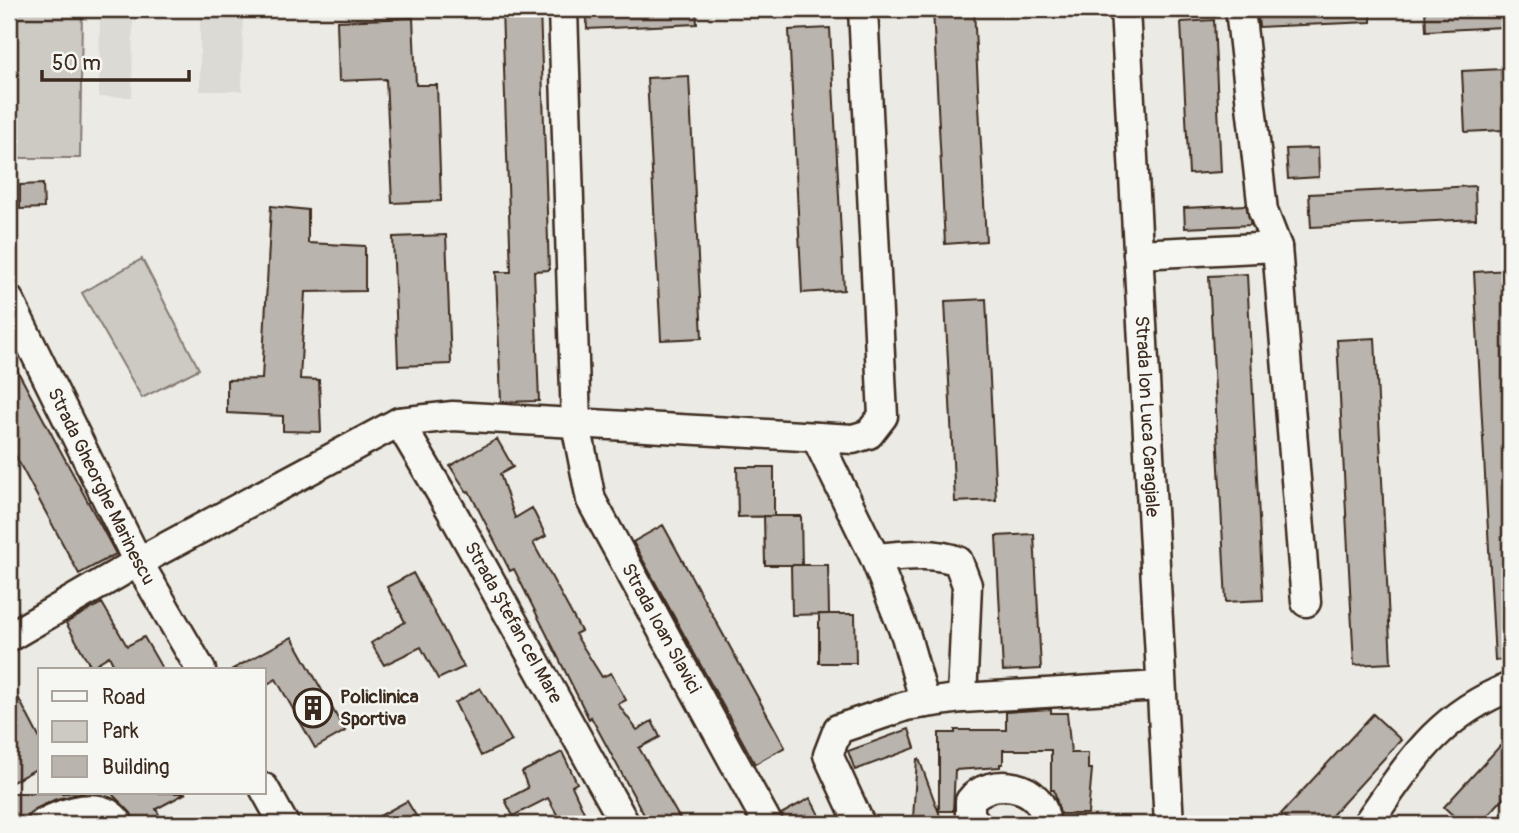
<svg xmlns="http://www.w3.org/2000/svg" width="1519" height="833" font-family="Pangolin,sans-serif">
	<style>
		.built { fill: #dcdad4 }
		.green { fill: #cdcac4; stroke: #847a71; stroke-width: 2 }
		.building { fill: #bab4ae; stroke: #3b2a1e; stroke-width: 2 }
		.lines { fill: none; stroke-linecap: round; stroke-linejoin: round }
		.minor-casing { stroke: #3b2a1e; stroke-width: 33 }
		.minor { stroke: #f6f6f2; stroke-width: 28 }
		.labels { text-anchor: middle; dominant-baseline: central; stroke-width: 5; stroke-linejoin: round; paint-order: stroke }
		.street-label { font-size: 19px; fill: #3b2a1e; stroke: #f6f6f2 }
		.poi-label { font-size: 19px; font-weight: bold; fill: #3b2a1e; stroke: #f6f6f2; text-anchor: start }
	</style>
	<rect width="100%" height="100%" fill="#ebeae5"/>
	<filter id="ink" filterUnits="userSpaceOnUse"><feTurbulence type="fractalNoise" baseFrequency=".0143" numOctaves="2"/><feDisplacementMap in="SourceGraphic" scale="14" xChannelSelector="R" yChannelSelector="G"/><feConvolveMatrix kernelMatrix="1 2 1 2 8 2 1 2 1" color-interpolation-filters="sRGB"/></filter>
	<g filter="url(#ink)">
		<!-- built -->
		<path class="built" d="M100,9H243L242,91H200V13L133,12L132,97H99Z"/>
		<!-- green -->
		<path class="green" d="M12,9H82L80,158H11Z
			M142,259L199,369L142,398L82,293Z"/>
		<!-- building -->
		<path class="building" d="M502,9H540L549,270L534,271L539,401L501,402L496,272H511Z
			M586,9H696L697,24L587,29Z
			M933,9H974L986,241L945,244Z
			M1257,9H1371V22L1259,27Z
			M1425,9H1501L1502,27L1426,31Z
			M413,18L416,85H437L441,201L392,203L386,79L339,81L337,21Z
			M1214,20L1221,172L1189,174L1181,22Z
			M830,28L844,290L802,293L789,30Z
			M1501,69L1504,130L1465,132L1462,71Z
			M689,76L702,338L661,340L647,78Z
			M1318,148L1319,177L1288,179L1286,149Z
			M43,184L44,208L20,209V185Z
			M1475,186L1476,219L1311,227L1309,194Z
			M1246,205L1251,225L1185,228L1184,208Z
			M271,206L308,210V243L365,246V291L305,292L300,379L319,380L321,432L283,431V416L227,413V380L262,379Z
			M446,235L451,364L398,366L393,237Z
			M1510,270V659L1495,660L1474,272Z
			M1247,274L1263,600L1226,602L1209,276Z
			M986,299L996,500L955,502L945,301Z
			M1375,338L1391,663L1354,665L1337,340Z
			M9,355L116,554L79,574L9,444Z
			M497,439L513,467L500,474L515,518L532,508L546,536L533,543L581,631L575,634L602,677L611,673L626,700L618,704L637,730L652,721L660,737L639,748L683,824H649L591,717L589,719L514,569L510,571L469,491L467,492L450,466Z
			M737,467H774V516L738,517Z
			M764,516H801L802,565H765Z
			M663,525L785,747L755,764L633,542Z
			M1034,534L1041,669L1003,671L996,536Z
			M791,565H828L829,614L792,615Z
			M413,573L464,667L438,679L421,647L384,665L371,643L405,622L387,587Z
			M102,603L127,646L144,637L163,670H116L109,656L91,667L66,623Z
			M819,614H855L856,663H819Z
			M292,637L345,731L315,748L276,679L264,686V670H231Z
			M9,680L40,739V767L9,784Z
			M480,688L512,741L481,756L455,703Z
			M1051,709V713H1067L1071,753H1088V769H1092L1088,814H1060L1054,790H1051V750H1003V764H1000V767L955,770L953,811H939V733H955V730H1006V712Z
			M1373,714L1401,740L1324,824H1293L1281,814Z
			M909,729L915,748L855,770L848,751Z
			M1510,735V791L1480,824H1462L1444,807Z
			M562,752L577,783L572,786L584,812L562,824L548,798L513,816L505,800L528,788L522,772Z
			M917,759H919L943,824H917V818H913Z
			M9,793H85L56,799L35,809L28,815L26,824H9Z
			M111,793H186L156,809L164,824H135L131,813Z
			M810,798L824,824H785L781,814Z
			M407,801L421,824H365Z"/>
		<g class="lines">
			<defs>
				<g id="minor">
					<path id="s1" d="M563,9L576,424L591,500L768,824"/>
					<path id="s2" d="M1125,9L1169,824"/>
					<path d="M1240,9L1263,211L1277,247"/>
					<path d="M1138,254L1277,247L1306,602"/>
					<path id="s3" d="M9,300L138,562L201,670"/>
					<path id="s4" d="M399,422L451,510L625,824"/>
					<path d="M816,437L875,558C902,556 932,551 958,561L967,585L962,698L1160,686"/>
					<path d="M875,558L906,636L925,703"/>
					<path d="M9,637L138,562L399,422L453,416L853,439L869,434L883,416L863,9"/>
					<path d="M264,788L284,824"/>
					<path d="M42,824C65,812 102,798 119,824"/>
					<path d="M860,824L828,755L838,729L906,706L962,698"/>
					<path d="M977,824L970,816V801C989,775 1046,783 1045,824"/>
					<path d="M1367,824C1410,763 1437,716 1510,687"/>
				</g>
			</defs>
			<!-- minor casing -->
			<use href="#minor" class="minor-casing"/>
			<!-- minor -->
			<use href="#minor" class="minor"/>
		</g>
	</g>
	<!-- icons -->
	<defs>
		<symbol id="building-ring" viewBox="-11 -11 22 22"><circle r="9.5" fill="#f6f6f2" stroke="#3b2a1e" stroke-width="1.5"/><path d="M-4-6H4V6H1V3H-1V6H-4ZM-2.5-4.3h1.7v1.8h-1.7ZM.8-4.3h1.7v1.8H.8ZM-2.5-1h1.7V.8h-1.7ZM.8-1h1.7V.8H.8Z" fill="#3b2a1e"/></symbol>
	</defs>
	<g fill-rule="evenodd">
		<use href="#building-ring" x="291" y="686" width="44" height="44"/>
	</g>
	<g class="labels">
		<!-- street labels -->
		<g class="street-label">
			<text stroke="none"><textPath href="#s2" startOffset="408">Strada Ion Luca Caragiale</textPath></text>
			<text stroke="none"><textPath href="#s3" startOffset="208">Strada Gheorghe Marinescu</textPath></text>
			<text stroke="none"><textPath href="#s4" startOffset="231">Strada Ștefan cel Mare</textPath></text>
			<text stroke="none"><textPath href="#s1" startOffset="639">Strada Ioan Slavici</textPath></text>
		</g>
		<!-- poi labels -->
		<g class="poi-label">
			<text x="340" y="697">Policlinica<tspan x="340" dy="22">Sportiva</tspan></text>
		</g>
	</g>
	<!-- margin -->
	<rect width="1519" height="833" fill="none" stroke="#f6f6f2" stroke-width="35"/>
	<rect x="18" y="18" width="1484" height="798" fill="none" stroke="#3b2a1e" stroke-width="2.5" filter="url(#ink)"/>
	<!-- legend -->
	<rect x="38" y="668" width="228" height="126" fill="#f6f6f2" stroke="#aba49d" stroke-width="2"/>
	<rect x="52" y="691" width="35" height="10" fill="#f6f6f2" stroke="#aba49d" stroke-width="2"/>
	<text x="102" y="704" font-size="21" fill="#3b2a1e">Road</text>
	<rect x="52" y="721" width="35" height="21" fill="#cdcac4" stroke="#aba49d" stroke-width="2"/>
	<text x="102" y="738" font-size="21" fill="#3b2a1e">Park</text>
	<rect x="52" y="756" width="35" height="21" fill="#bab4ae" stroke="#aba49d" stroke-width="2"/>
	<text x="102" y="774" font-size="21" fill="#3b2a1e">Building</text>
	<!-- scale -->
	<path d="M42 70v10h147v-10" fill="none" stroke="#3b2a1e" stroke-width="3.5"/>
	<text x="52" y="70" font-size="21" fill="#3b2a1e" stroke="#f6f6f2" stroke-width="5" paint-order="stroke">50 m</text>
</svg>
